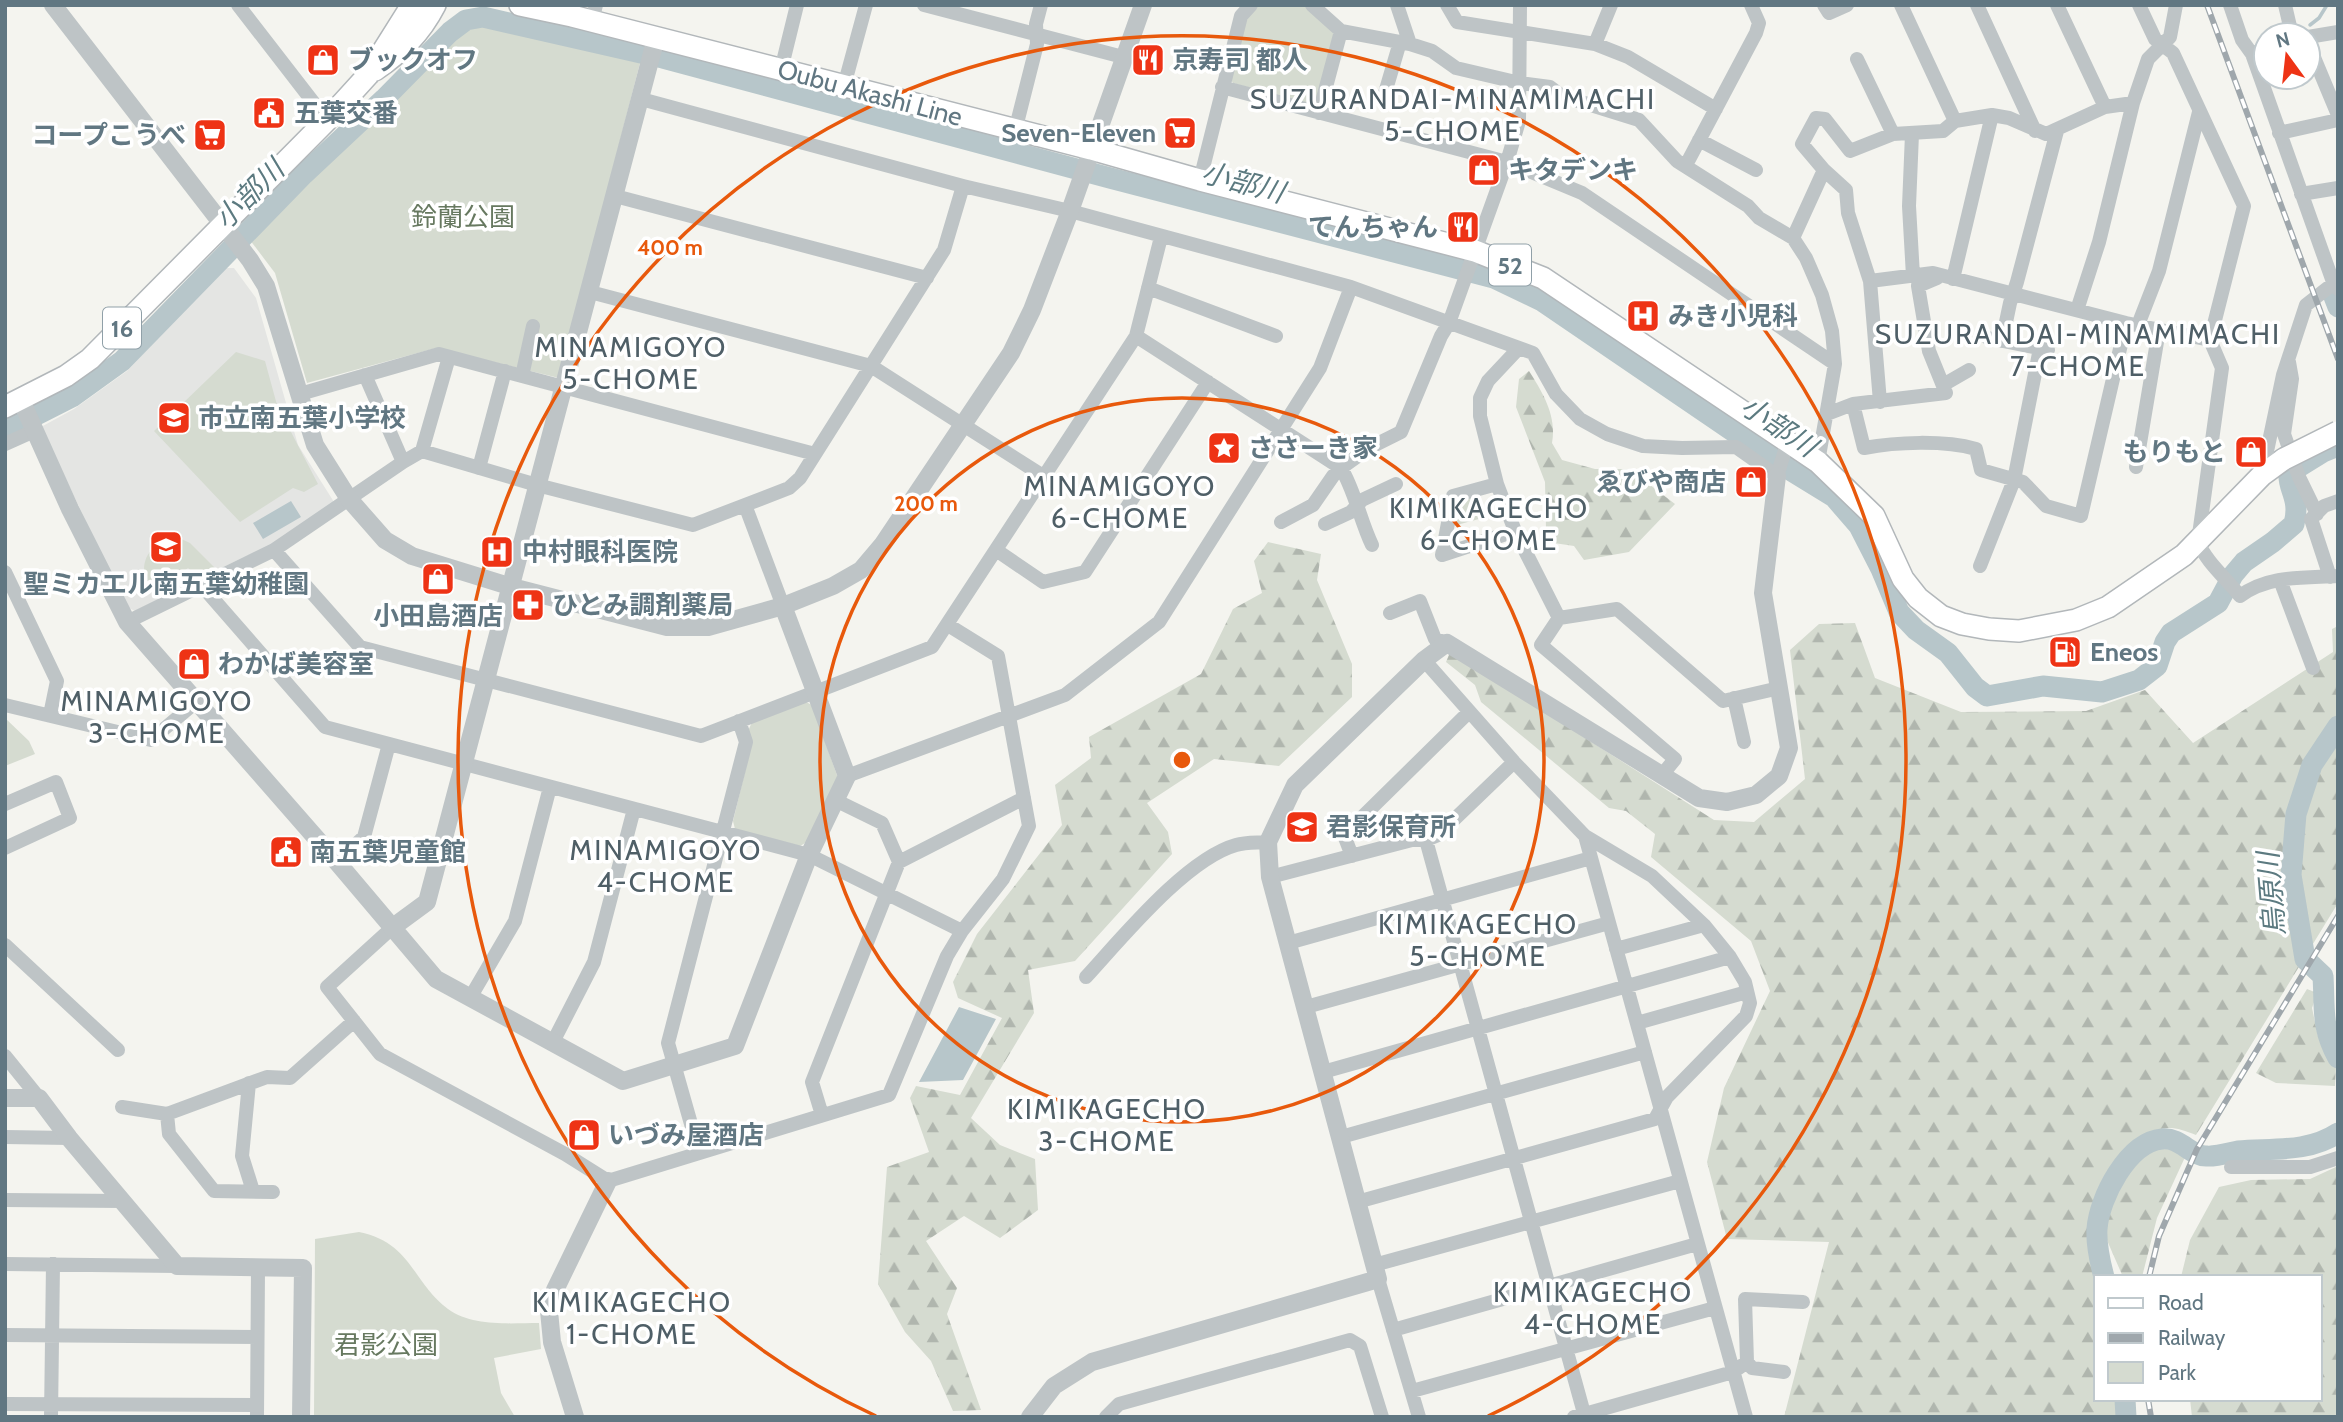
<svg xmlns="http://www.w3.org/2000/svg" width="2343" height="1422" font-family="Cabin,'Noto Sans JP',sans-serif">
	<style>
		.built { fill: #e4e5e3 }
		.forest { fill: url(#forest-firs) }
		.green { fill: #d5dbd0 }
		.water { fill: #b7c6ca }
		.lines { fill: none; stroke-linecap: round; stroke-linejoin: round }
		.stream { stroke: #b7c6ca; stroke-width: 3.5 }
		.river { stroke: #b7c6ca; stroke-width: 21 }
		.primary-casing { stroke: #b2b7ba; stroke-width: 24 }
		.minor { stroke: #bec4c6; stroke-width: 14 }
		.tertiary { stroke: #bec4c6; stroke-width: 18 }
		.primary { stroke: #fff; stroke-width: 21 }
		.rail-casing { stroke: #9fa7ac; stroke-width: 6 }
		.rail { stroke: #fff; stroke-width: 3.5; stroke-dasharray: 10; stroke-linecap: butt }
		.primary-bridge-casing { stroke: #b2b7ba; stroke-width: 24; stroke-linecap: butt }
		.primary-bridge { stroke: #fff; stroke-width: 21 }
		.ring { fill: none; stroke: #e8590c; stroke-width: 3.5 }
		.labels { text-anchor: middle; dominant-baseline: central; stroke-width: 7; stroke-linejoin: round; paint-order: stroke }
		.shield { fill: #fff; stroke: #90a0a8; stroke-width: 2 }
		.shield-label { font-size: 24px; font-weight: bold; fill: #617782 }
		.poi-label { font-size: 26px; font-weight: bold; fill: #617782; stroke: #fff; text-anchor: start }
		.street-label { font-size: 26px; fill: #617782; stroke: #fff }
		.park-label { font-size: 26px; fill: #677960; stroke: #fff }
		.neighbourhood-label { font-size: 28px; letter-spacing: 2px; fill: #4f5f67; stroke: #fff }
		.water-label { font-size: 28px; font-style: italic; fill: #5c7a80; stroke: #fff }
		.centre { fill: #e8590c; stroke: #fff; stroke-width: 3.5 }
		.ring-label { font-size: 21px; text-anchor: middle; font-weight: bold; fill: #e8590c; stroke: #fff; stroke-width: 7; stroke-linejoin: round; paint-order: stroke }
	</style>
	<defs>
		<pattern id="forest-firs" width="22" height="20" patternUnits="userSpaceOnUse" patternTransform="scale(1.75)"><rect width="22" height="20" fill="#d5dbd0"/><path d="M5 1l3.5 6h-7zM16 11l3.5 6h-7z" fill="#b0b6ae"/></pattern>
	</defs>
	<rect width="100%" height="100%" fill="#f4f4ef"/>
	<!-- built -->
	<path class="built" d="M225,268H234L256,298L298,445L334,502L270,546L244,557L135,611L127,607L41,427L74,409L127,371Z"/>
	<!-- forest -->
	<path class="forest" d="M1529,371C1543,393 1557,416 1552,443L1562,460L1595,469H1629L1675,504L1629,552L1584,560L1574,546L1554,543L1546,529L1545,482L1516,407L1519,379Z
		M1268,542L1321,554L1317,580L1352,664V697L1279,766L1214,759L1147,803L1168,832L1172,854L1075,961L1028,970L1034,1013L971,1118L1000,1145L1035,1159L1038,1210L1000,1238L964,1216L926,1241L957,1288L947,1314L981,1410L953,1411L931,1361L905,1332L878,1284L887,1167L929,1152L910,1098L916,1086L960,1095L1002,1018L958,998L953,982L977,934L1062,825L1055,785L1091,758L1089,737L1201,674L1233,609L1262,593L1254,561Z
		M1855,623L1875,678L1961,712L2086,711L2145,690L2193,743L2333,652L2332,629L2338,626V903L2196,1135C2173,1125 2158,1124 2139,1142L2148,1147L2172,1148L2186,1155L2157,1218L2142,1277H2123L2106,1238L2089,1240L2103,1277H2096V1399H2130V1417H1784L1829,1242L1727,1239L1707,1162L1724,1088L1770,991L1751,941L1651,857L1655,834L1626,811L1609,808L1481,702L1475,685L1446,662L1450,652L1714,820L1754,822L1805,779L1790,650L1819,624Z
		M2307,989L2317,993L2312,1008L2318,1036L2336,1066L2335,1086L2276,1083L2256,1073Z
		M2338,1166V1417H2192L2190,1399H2320V1277H2181L2190,1240L2219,1187L2251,1180L2310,1179Z"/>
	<!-- green -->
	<path class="green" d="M1257,5H1304L1332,29L1335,37L1320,98L1308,104L1233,83L1229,77L1247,15Z
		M485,23L641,59L559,378L436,348L307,383L275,273L250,240L308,178L391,101L453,36L467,25Z
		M236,352L265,361L277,405L318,484L304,492L293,488L240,522L154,431Z
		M1473,495L1479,519L1453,526L1459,499Z
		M177,537L190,543L215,568L198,577L188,568L162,588L155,589L145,579C140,555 155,541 177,537Z
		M804,701L812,705L838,778L807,842L800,846L735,829L733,821L752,743L748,731L753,720Z
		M5,718L29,741L35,754L5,766Z
		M359,1232C412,1243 412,1282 448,1309C473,1327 510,1323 539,1323L541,1349L494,1358L501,1393L515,1417H314L315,1239Z"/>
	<!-- water -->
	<path class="water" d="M291,501L301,517L263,539L253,523Z
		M959,1007L996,1019L963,1080L919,1082Z"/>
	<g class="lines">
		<!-- stream -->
		<path class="stream" d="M2310,25L2319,18L2327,5"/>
		<!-- river -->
		<path class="river" d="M2333,294L2338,307
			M5,431L72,397L122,361L304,174L384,99L450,32L466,20L483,17L663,58L1110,178L1494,278L1542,301L1790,470L1834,497L1859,526L1881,569L1899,612L1916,630L1948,653L1975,687L1987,696L2043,686L2102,692L2139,680L2157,666L2165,642L2171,633L2218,603L2233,575L2244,562L2273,542L2294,524C2301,498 2287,489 2289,473L2323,452L2338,446
			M2338,726L2312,765L2296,814L2291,875L2305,959L2323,976C2325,1010 2321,1027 2338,1058
			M2104,1277C2100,1262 2096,1245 2097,1229C2099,1198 2128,1142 2162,1139C2180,1137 2191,1156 2206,1156C2216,1157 2228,1153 2238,1151C2271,1148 2308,1153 2338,1133
			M2125,1399L2126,1417"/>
		<defs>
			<path id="primary" d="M520,5L572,16L1091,149L1200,180L1475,251L1543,278L1818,462L1874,516L1903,579L1918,598L1941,616L1962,624L1989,629L2019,631L2076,620L2108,607L2184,555L2262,475L2284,459
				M375,70C401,52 420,34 435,5
				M5,407L66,376L90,359L327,120L368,75L412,5"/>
		</defs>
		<!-- primary casing -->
		<use href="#primary" class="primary-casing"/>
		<!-- minor -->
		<path class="minor" d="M238,5L327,120
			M924,5L1123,57
			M1312,5L1341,31L1410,44L1432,51L1456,68L1520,83L1550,87L1562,96L1639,120L1677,161L1748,206L1759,218L1793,238L1806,258L1822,295L1832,331L1835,364L1818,462
			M1397,5L1410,44
			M1447,5L1457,22L1595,44L1628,57L1716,109
			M1824,5L1829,13L1847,5
			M1901,5L1955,121
			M1977,5L2035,131
			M2057,5L2105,107
			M2139,5L2155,39L2173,53L2244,206L2210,340L2222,368L2198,542C2207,563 2226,578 2240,596C2269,575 2303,578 2338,576
			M2230,5L2242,40L2252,54L2333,282L2338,289
			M2285,5L2292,35
			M592,21L596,5
			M2308,37L2338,32
			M2308,43L2338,115
			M1595,44L1611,5
			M2252,54L2266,48
			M1857,59L1893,134
			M781,70L797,5
			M844,86L866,5
			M1222,87L1507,162L1582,193L1835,364
			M1385,93L1400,42
			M641,99L963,186L1070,211L1351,287L1533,353L1556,394L1580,419L1607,434L1643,446L1682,448L1736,447L1777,476L1788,441
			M1319,113L1341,31
			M1015,131L1037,44L1036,24L1041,5
			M2279,133L2338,120
			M1912,134L1909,206L1913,276
			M1699,140L1756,170
			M1686,165L1756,33L1759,23L1751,5
			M1200,180L1241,16L1251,5
			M2301,194L2338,188
			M615,196L927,278
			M1793,238L1824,170
			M1953,279L1992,115
			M1870,281L1933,273L2126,323L2210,340
			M1148,288L1276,336
			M590,292L871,366L1043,476
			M2077,310L2099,242L2133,103L2148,59L2170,37L2176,5
			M2138,325L2159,271L2199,112
			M1136,336L1341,468C1355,491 1360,520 1372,545
			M1988,338L2048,350
			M2002,341L2010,303L2017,282L2057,131
			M1519,348L1488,381L1480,398V416L1497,484L1515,531L1559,618
			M2289,362L2292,379L2284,434L2299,477L2317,514
			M365,375L403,462
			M522,376L533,326
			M1943,385L1969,370
			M300,394L439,354L815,454
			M1880,402L1870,281L1848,213L1846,190L1824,170L1802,144L1816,118L1825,119L1850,151L1893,134L1943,131L1955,121L1992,115L2009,118L2046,134L2105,107L2133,103
			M1853,404L1864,448C1896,442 1944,440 1976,449L1981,470L2023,482L2046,506L2081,516L2126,323
			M1827,414L1853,404L1946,393L1929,351L1918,286L1937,278
			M5,444L34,431
			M422,451L449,357
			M2136,467L2159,330
			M479,468L505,371
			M2262,475L2283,375L2306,305L2338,280
			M1497,484L1453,496L1442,555L1515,531
			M745,505L783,606
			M1281,522L1313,505L1333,476L1341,468L1369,448L1401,432L1441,336L1449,323L1507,162L1519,121L1520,5
			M1325,524L1351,512L1362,500L1396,484
			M274,550L360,647L701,736L932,647L1136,336L1161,237
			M996,550L1043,582L1085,572L1208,382
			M1980,566L2014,480L2040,348
			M5,572L57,681L50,715
			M2330,577L2311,519L2324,506L2338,501
			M2280,580L2313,668
			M202,586L325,727L809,855L962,931
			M1390,613L1420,601L1435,639L1447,643
			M127,622L274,550L403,462L422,451L537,485L693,525L789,488L800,478L944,250L963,186
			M1734,698L1744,742
			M5,705L151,740L196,702
			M1662,775L1675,759L1541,645L1559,618L1617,609L1723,701L1779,688
			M847,776L1065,695L1159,622L1320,368L1351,287
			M835,800L882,823L899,862
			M5,804L56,782L70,818L5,848
			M1585,836L1746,1417
			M1426,840L1585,1417
			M1352,856L1344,835L1469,712
			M337,862L364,837L389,744
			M1270,877L1412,840H1426L1438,835L1514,762
			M393,927L327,987L380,1054L565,1154L608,1181L889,1095L947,956L962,931L1003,879L1029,826L998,656L948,625
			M1288,943L1591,858
			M5,945L118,1050
			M1616,949L1704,925
			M1086,977C1121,939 1186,859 1236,845C1246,842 1258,843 1268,842
			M470,998L515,921L550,787
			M1306,1007L1609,923
			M1637,1023L1747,992
			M553,1042L594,962L634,809
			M5,1056L39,1098
			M1323,1072L1730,957
			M249,1083L242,1156L253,1191
			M122,1107L167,1114L267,1077L290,1078L354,1021
			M167,1114L169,1134L214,1191L273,1192
			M822,1115L812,1082L899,862L1024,798
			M5,1137L69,1138
			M1341,1137L1645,1052
			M699,1152L668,1043L746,742L739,721
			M2231,1167H2310L2338,1158
			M5,1200L122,1201
			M1357,1202L1655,1119L1667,1097L1746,1016L1750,1003L1745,982L1730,957L1704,925L1652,876L1585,836L1514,762L1424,660
			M5,1264L177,1266
			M1374,1265L1680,1181
			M1378,1279L1419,1417
			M1393,1330L1697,1244
			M5,1335L257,1337
			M1784,1372L1752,1368L1747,1362L1745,1299L1803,1302
			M1412,1391L1715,1308
			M5,1404L257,1405
			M51,1417L53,1264
			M257,1417L258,1269
			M1106,1417L1119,1404L1350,1340L1360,1346L1382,1417
			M1574,1417L1733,1372L1747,1362"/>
		<!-- tertiary -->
		<path class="tertiary" d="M53,5L250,260L266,286L315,445L349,499L385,540L412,556L512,587L667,627H708L783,606L833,586L861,570L883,544L1011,353L1032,310L1070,211L1143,5
			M21,400L70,509L127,622L337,862L436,979L623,1081L735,1046L809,855L847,776L783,606
			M393,927L427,902L656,38
			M5,1098H39L69,1138L177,1266L303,1268L301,1417
			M575,1417L552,1342L549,1311L555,1290L608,1181
			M1030,1417L1054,1386L1092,1362L1378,1279L1270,877L1268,842L1295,785L1424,660L1447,643L1699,798L1727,802L1756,795L1779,776L1789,748L1763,593L1777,476"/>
		<!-- primary -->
		<use href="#primary" class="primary"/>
		<defs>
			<path id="rail" d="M2207,5L2338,359
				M2149,1277L2159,1236L2197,1149L2338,916
				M2148,1399L2151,1417"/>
		</defs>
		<!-- rail casing -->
		<use href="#rail" class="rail-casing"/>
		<!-- rail -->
		<use href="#rail" class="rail"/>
		<defs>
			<path id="primary-bridge" d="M2284,459L2338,432"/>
		</defs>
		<!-- primary-bridge casing -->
		<use href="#primary-bridge" class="primary-bridge-casing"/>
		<!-- primary-bridge -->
		<use href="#primary-bridge" class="primary-bridge"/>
	</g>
	<!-- distance rings -->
	<g class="ring">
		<circle cx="1182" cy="760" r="362"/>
		<path d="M876 1416A724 724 0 1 1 1488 1416"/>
	</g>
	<!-- icons -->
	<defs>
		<symbol id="shop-square" viewBox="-11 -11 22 22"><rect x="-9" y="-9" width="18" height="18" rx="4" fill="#ee3315" stroke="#fff"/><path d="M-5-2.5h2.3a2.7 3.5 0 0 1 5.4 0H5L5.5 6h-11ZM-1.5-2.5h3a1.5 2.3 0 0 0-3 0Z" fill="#fff"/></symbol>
		<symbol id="restaurant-square" viewBox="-11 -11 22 22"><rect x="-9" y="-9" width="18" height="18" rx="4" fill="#ee3315" stroke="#fff"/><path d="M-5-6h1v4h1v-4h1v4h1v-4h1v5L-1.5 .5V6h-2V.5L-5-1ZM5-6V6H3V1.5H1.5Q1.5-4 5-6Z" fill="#fff"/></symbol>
		<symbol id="civic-square" viewBox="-11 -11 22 22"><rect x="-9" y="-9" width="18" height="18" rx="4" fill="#ee3315" stroke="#fff"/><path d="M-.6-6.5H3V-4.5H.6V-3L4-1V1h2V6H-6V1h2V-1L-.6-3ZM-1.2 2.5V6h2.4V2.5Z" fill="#fff"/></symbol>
		<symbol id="supermarket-square" viewBox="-11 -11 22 22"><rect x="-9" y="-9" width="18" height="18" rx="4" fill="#ee3315" stroke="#fff"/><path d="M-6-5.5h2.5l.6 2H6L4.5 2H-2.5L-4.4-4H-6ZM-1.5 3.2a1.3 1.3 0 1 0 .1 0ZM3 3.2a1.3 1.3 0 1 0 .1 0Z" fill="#fff"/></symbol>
		<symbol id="hospital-square" viewBox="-11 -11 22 22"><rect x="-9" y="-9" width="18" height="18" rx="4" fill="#ee3315" stroke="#fff"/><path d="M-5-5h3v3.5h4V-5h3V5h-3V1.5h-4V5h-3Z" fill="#fff"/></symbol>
		<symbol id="school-square" viewBox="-11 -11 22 22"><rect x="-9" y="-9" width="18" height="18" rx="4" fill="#ee3315" stroke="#fff"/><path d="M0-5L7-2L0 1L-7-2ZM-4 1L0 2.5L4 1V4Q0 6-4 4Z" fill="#fff"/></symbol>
		<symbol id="sight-square" viewBox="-11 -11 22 22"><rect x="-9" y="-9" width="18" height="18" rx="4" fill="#ee3315" stroke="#fff"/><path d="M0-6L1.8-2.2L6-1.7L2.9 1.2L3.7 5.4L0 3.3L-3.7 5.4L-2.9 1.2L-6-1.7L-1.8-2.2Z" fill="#fff"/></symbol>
		<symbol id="pharmacy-square" viewBox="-11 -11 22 22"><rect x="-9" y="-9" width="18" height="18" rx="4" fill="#ee3315" stroke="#fff"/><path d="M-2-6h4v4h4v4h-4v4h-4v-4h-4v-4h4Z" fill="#fff"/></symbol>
		<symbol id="fuel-square" viewBox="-11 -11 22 22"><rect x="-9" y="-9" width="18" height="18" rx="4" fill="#ee3315" stroke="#fff"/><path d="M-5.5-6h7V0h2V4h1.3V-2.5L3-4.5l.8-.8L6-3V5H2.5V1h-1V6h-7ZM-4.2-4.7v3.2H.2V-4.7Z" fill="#fff"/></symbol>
	</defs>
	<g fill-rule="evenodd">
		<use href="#shop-square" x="304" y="41" width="38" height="38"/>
		<use href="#restaurant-square" x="1129" y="41" width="38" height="38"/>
		<use href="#civic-square" x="250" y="94" width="38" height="38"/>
		<use href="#supermarket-square" x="1161" y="114" width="38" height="38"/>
		<use href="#supermarket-square" x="191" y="116" width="38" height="38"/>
		<use href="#shop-square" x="1465" y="151" width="38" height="38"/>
		<use href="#restaurant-square" x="1444" y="208" width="38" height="38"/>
		<use href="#hospital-square" x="1624" y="297" width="38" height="38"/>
		<use href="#school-square" x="155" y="399" width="38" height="38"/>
		<use href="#sight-square" x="1205" y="429" width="38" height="38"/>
		<use href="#shop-square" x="2232" y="433" width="38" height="38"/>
		<use href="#shop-square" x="1732" y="463" width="38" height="38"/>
		<use href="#school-square" x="147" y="528" width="38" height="38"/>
		<use href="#hospital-square" x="478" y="533" width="38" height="38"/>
		<use href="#shop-square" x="419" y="560" width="38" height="38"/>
		<use href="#pharmacy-square" x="509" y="586" width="38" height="38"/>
		<use href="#fuel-square" x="2046" y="633" width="38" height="38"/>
		<use href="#shop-square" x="175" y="645" width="38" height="38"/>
		<use href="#school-square" x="1283" y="808" width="38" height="38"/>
		<use href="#civic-square" x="267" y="833" width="38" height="38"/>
		<use href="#shop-square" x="565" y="1116" width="38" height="38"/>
	</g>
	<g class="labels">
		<!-- shield labels -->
		<g class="shield">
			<rect x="1489" y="244.5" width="42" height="41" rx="5"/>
			<rect x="103" y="307.5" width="38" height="41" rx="5"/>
		</g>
		<g class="shield-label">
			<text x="1510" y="265">52</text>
			<text x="122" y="328">16</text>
		</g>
		<!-- poi labels -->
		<g class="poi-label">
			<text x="348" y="60">ブックオフ</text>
			<text x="1172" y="60">京寿司 都人</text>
			<text x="294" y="113">五葉交番</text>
			<text x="1156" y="133" text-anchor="end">Seven-Eleven</text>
			<text x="186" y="135" text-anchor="end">コープこうべ</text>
			<text x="1508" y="170">キタデンキ</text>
			<text x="1438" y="227" text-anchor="end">てんちゃん</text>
			<text x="1668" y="316">みき小児科</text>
			<text x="198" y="418">市立南五葉小学校</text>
			<text x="1248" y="448">ささーき家</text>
			<text x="2226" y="452" text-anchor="end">もりもと</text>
			<text x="1726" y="482" text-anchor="end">ゑびや商店</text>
			<text x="522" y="552">中村眼科医院</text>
			<text x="166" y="584" text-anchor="middle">聖ミカエル南五葉幼稚園</text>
			<text x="552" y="605">ひとみ調剤薬局</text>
			<text x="438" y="616" text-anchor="middle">小田島酒店</text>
			<text x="2090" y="652">Eneos</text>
			<text x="218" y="664">わかば美容室</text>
			<text x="1326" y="827">君影保育所</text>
			<text x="310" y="852">南五葉児童館</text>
			<text x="608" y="1135">いづみ屋酒店</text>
		</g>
		<!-- street labels -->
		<g class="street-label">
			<text transform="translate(870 93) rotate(15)">Oubu Akashi Line</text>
		</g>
		<!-- park labels -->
		<g class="park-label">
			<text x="463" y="217">鈴蘭公園</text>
			<text x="386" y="1345">君影公園</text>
		</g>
		<!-- neighbourhood labels -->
		<g class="neighbourhood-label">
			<text x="1453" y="99">SUZURANDAI-MINAMIMACHI<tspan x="1453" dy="32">5-CHOME</tspan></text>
			<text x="2078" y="334">SUZURANDAI-MINAMIMACHI<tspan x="2078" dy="32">7-CHOME</tspan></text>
			<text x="631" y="347">MINAMIGOYO<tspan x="631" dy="32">5-CHOME</tspan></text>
			<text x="1120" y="486">MINAMIGOYO<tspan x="1120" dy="32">6-CHOME</tspan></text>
			<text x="1489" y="508">KIMIKAGECHO<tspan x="1489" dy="32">6-CHOME</tspan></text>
			<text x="157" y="701">MINAMIGOYO<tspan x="157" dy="32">3-CHOME</tspan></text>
			<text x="666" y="850">MINAMIGOYO<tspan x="666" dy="32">4-CHOME</tspan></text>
			<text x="1478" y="924">KIMIKAGECHO<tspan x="1478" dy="32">5-CHOME</tspan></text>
			<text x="1107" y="1109">KIMIKAGECHO<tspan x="1107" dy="32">3-CHOME</tspan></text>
			<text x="1593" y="1292">KIMIKAGECHO<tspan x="1593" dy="32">4-CHOME</tspan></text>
			<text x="632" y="1302">KIMIKAGECHO<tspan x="632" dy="32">1-CHOME</tspan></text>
		</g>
		<!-- water labels -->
		<g class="water-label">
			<text transform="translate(1243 182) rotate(15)">小部川</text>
			<text transform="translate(249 194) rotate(-45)">小部川</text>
			<text transform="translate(1779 426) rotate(34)">小部川</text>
			<text transform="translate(2271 894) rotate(-95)">烏原川</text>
		</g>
	</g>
	<circle cx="1182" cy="760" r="10" class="centre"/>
	<g class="ring-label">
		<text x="670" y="255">400 m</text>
		<text x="926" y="511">200 m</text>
	</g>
	<!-- border -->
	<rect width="2343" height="1422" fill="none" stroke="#617782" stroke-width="14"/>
	<!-- legend -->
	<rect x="2094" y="1275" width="228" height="126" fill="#ffffff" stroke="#c0c9cd" stroke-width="2"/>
	<rect x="2108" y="1298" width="35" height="10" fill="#ffffff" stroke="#c0c9cd" stroke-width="2"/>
	<text x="2158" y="1310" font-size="21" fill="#617782">Road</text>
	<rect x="2108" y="1333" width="35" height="10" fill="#9fa7ac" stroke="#c0c9cd" stroke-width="2"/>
	<text x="2158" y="1345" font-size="21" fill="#617782">Railway</text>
	<rect x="2108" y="1362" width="35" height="21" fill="#d5dbd0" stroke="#c0c9cd" stroke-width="2"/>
	<text x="2158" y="1380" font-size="21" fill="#617782">Park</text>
	<!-- north arrow -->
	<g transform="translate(2287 56) rotate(345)"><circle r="33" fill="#ffffff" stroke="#c0c9cd" stroke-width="2"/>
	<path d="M0-5L12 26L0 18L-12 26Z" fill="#ee3315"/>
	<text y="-10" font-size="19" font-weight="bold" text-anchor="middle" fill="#617782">N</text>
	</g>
</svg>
